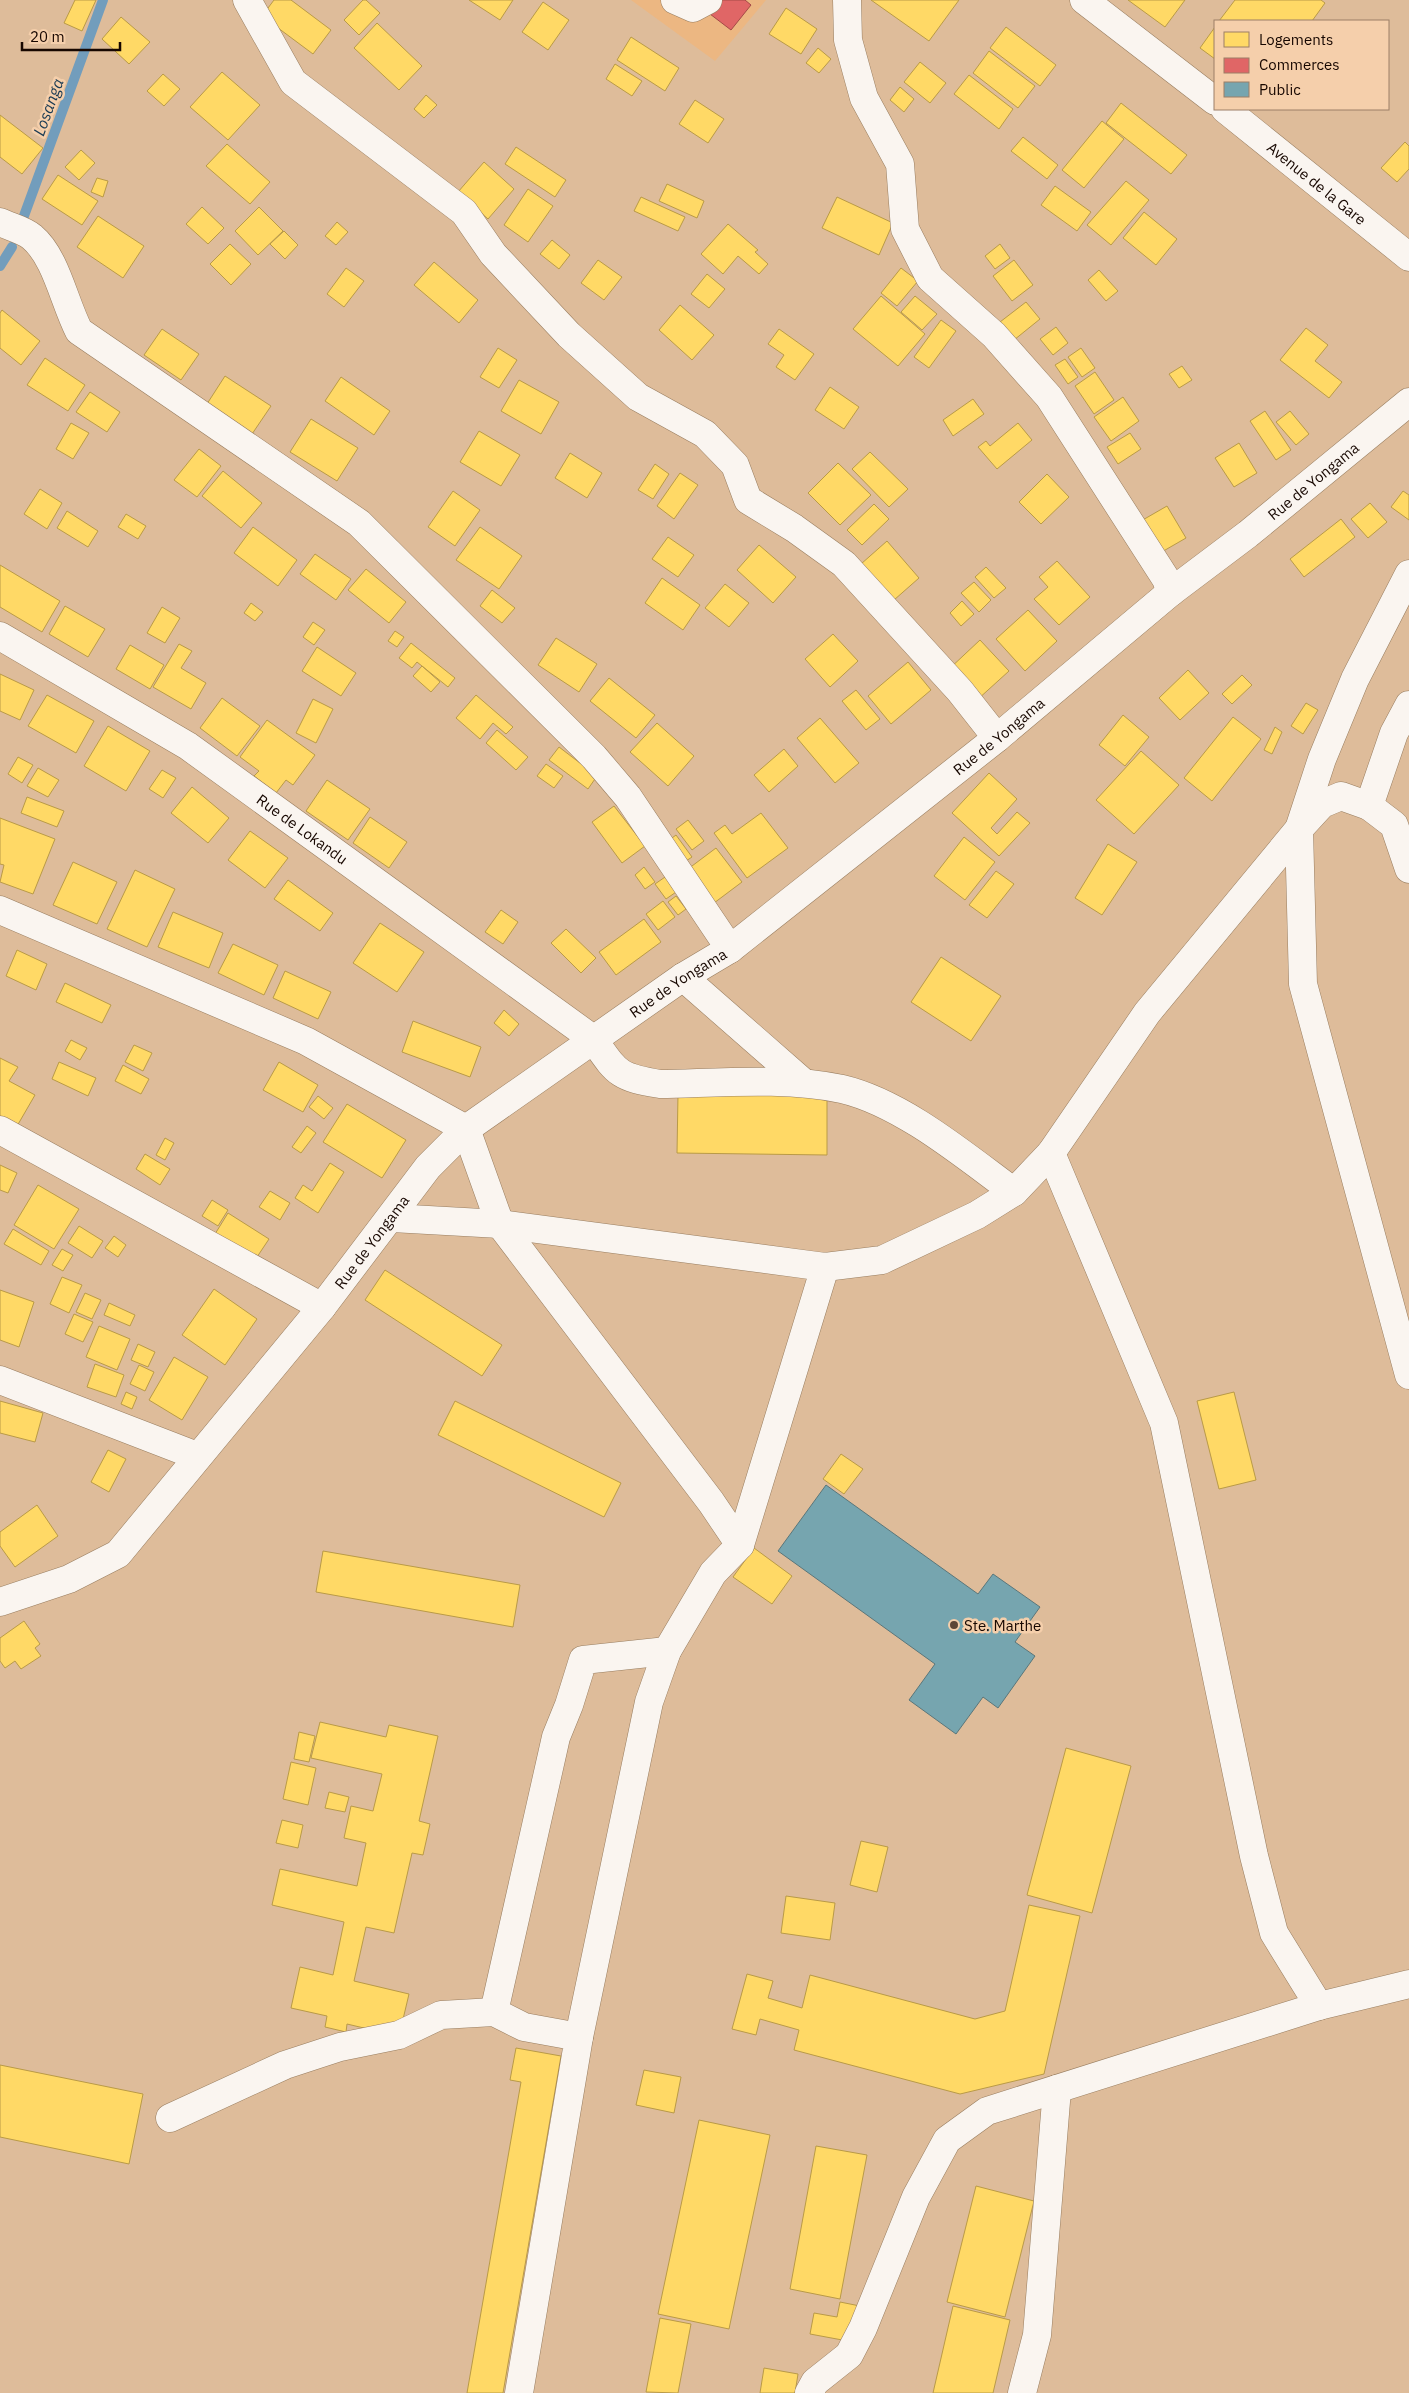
<svg xmlns="http://www.w3.org/2000/svg" width="1409" height="2393" font-family="'IBM Plex Sans',sans-serif">
	<style>
		.built { fill: #ecb782 }
		.homes { fill: #ffd966; stroke: #b99a47 }
		.shops { fill: #e06666; stroke: #a44a47 }
		.public { fill: #76a5af; stroke: #5a767a }
		.lines { fill: none; stroke-linecap: round; stroke-linejoin: round }
		.stream { stroke: #729dbc; stroke-width: 10 }
		.minor-casing { stroke: #987d5f; stroke-width: 29 }
		.primary-casing { stroke: #987d5f; stroke-width: 29 }
		.minor { stroke: #faf5f0; stroke-width: 28 }
		.primary { stroke: #faf5f0; stroke-width: 28 }
		.poi-dot { fill: #5d4636; stroke: #f5cfab; stroke-width: 2 }
		.labels { text-anchor: middle; dominant-baseline: central; stroke-width: 5; stroke-linejoin: round; paint-order: stroke }
		.street-label { font-size: 15px; fill: #170700; stroke: #f5cfab }
		.poi-label { font-size: 15px; fill: #170700; stroke: #f5cfab; text-anchor: start }
		.water-label { font-size: 16px; font-style: italic; fill: #193a53; stroke: #f5cfab }
	</style>
	<rect width="100%" height="100%" fill="#debc9a"/>
	<!-- built -->
	<path class="built" d="M631,0H766L715,61Z"/>
	<!-- homes -->
	<path class="homes" d="M75,0H96L82,31L64,23Z
		M274,0H291L331,30L313,54L262,16Z
		M363,0H366L380,13L359,35L344,20Z
		M469,0H513L500,20Z
		M871,0H959L929,41Z
		M1128,0H1185L1165,27Z
		M1235,0H1321L1325,3L1312,21H1219Z
		M543,2L569,20L548,50L522,32Z
		M786,8L817,29L801,54L769,34Z
		M121,17L150,42L129,64L102,39Z
		M377,23L422,66L399,90L354,48Z
		M1006,27L1056,65L1040,86L990,48Z
		M1215,27V59L1200,48Z
		M631,37L679,68L665,91L617,60Z
		M818,48L831,59L819,73L806,63Z
		M989,51L1035,86L1018,108L973,73Z
		M920,62L946,83L930,103L904,82Z
		M615,64L642,81L632,96L606,79Z
		M222,72L260,105L228,140L190,107Z
		M163,74L180,89L164,106L147,91Z
		M969,75L1013,109L999,129L954,94Z
		M900,87L914,99L904,112L890,100Z
		M426,95L437,105L424,118L414,109Z
		M695,100L724,119L708,143L679,124Z
		M1121,103L1187,155L1171,174L1106,123Z
		M0,115L43,148L22,174L0,157Z
		M1102,121L1124,139L1084,188L1062,170Z
		M1023,137L1058,165L1047,179L1011,151Z
		M1405,142L1409,146V169L1397,182L1381,168Z
		M227,144L270,182L250,204L206,166Z
		M516,147L566,180L555,197L505,164Z
		M81,150L95,163L79,180L65,167Z
		M484,162L514,189L488,219L458,192Z
		M58,175L98,201L82,225L42,199Z
		M97,178L108,181L103,197L91,192Z
		M1126,181L1149,200L1111,245L1087,225Z
		M667,184L704,201L697,218L659,201Z
		M1055,186L1091,212L1077,231L1041,205Z
		M528,189L553,206L528,242L504,225Z
		M641,197L685,217L678,231L634,211Z
		M837,197L893,223L879,255L822,228Z
		M202,207L224,228L208,244L186,224Z
		M259,207L283,231L258,255L235,231Z
		M1144,212L1177,239L1156,265L1123,238Z
		M98,216L144,246L123,278L77,247Z
		M337,222L348,232L336,245L325,236Z
		M728,224L758,250L755,252L768,264L759,274L738,256L723,274L701,254Z
		M284,231L298,245L285,259L270,244Z
		M552,240L570,255L559,269L540,254Z
		M230,244L251,264L231,285L210,264Z
		M1000,244L1010,258L995,269L985,256Z
		M598,260L622,277L604,300L581,283Z
		M1014,260L1033,285L1012,301L993,276Z
		M434,262L478,300L459,323L414,285Z
		M346,268L364,281L344,307L327,294Z
		M901,268L918,281L897,306L881,293Z
		M1099,270L1118,291L1106,301L1088,280Z
		M707,274L725,289L709,308L691,294Z
		M881,296L925,334L898,366L853,329Z
		M915,296L937,314L922,330L901,312Z
		M1026,302L1040,319L1014,340L1000,322Z
		M680,305L714,335L692,360L659,330Z
		M2,310L40,341L21,365L0,348V313Z
		M941,320L956,331L929,368L914,357Z
		M1056,327L1068,343L1053,355L1040,339Z
		M1306,328L1328,345L1315,361L1342,382L1329,398L1280,360Z
		M162,329L199,354L181,380L144,355Z
		M779,329L814,354L795,380L776,367L784,355L768,344Z
		M498,348L517,360L499,388L480,377Z
		M1081,348L1095,368L1082,377L1068,357Z
		M45,358L85,385L68,411L27,385Z
		M1065,359L1078,377L1068,384L1055,365Z
		M1182,366L1192,380L1179,388L1169,374Z
		M1095,372L1114,400L1094,414L1075,386Z
		M225,376L271,406L250,437L205,407Z
		M341,377L390,411L374,435L325,401Z
		M519,380L559,402L541,434L501,411Z
		M830,387L859,407L844,429L815,410Z
		M90,392L120,412L107,432L76,412Z
		M1123,397L1139,421L1111,441L1094,417Z
		M973,399L984,414L953,436L943,420Z
		M1265,411L1291,450L1276,460L1250,421Z
		M1290,411L1309,434L1296,445L1276,422Z
		M311,419L358,448L337,481L290,452Z
		M71,423L89,433L73,459L56,449Z
		M1018,423L1032,440L997,469L978,447L986,441L990,446Z
		M479,431L520,455L501,486L460,462Z
		M1130,433L1141,449L1118,464L1107,447Z
		M1239,443L1257,473L1234,487L1215,458Z
		M199,449L221,466L197,497L174,480Z
		M870,452L908,489L889,507L852,469Z
		M570,453L602,473L587,498L555,478Z
		M838,463L871,495L840,525L808,493Z
		M655,464L669,474L653,499L638,490Z
		M223,471L262,503L241,528L202,496Z
		M680,473L698,485L674,519L657,506Z
		M1047,474L1069,497L1041,524L1019,502Z
		M40,489L62,503L47,529L24,514Z
		M453,491L480,510L455,546L428,527Z
		M1403,491L1409,495V520L1391,507Z
		M1370,503L1387,522L1368,538L1351,519Z
		M874,504L889,519L862,545L847,530Z
		M1167,506L1186,538L1153,557L1134,525Z
		M67,511L98,531L88,547L57,528Z
		M126,514L146,526L138,539L118,527Z
		M1341,519L1355,537L1304,577L1290,559Z
		M253,527L297,560L278,586L234,553Z
		M480,527L522,556L499,589L456,560Z
		M668,537L694,555L678,577L652,559Z
		M887,541L919,578L894,600L861,564Z
		M759,545L796,577L773,603L737,570Z
		M315,554L351,579L336,600L300,574Z
		M1057,561L1090,597L1059,625L1034,599L1048,587L1039,577Z
		M0,565L60,601L42,632L0,607Z
		M986,567L1006,588L994,598L975,577Z
		M366,569L406,602L389,623L348,590Z
		M662,578L700,605L683,630L645,603Z
		M974,582L991,600L979,612L961,593Z
		M725,584L749,603L729,627L705,608Z
		M492,590L515,608L502,623L480,606Z
		M962,601L974,614L961,626L950,613Z
		M251,603L263,612L255,621L244,613Z
		M65,606L105,629L88,657L49,634Z
		M162,607L180,618L165,643L147,633Z
		M1028,610L1057,641L1025,671L996,639Z
		M313,622L325,630L314,645L303,637Z
		M395,631L404,637L397,647L388,641Z
		M833,634L858,661L830,687L805,659Z
		M556,638L597,664L579,692L538,665Z
		M980,640L1009,671L977,700L948,670Z
		M411,643L455,678L448,687L417,662L412,668L399,658Z
		M179,644L192,651L181,668L206,683L191,709L153,687Z
		M130,645L164,665L150,689L116,669Z
		M317,647L356,673L341,696L302,671Z
		M908,662L931,690L891,724L868,696Z
		M422,666L440,682L431,692L413,676Z
		M1188,670L1209,693L1180,720L1159,698Z
		M0,674L34,690L20,720L0,711Z
		M1242,675L1252,685L1232,704L1222,694Z
		M609,678L655,715L636,738L590,701Z
		M856,690L880,719L866,730L842,701Z
		M47,695L94,721L76,753L28,726Z
		M476,695L513,727L506,734L493,723L480,739L456,718Z
		M222,698L260,726L237,756L200,728Z
		M313,699L333,709L316,743L296,733Z
		M1306,703L1318,710L1303,734L1291,726Z
		M1123,715L1149,737L1125,766L1099,745Z
		M1233,717L1261,739L1212,801L1184,778Z
		M820,718L859,763L835,783L797,738Z
		M267,720L315,755L293,785L286,780L276,793L254,776L259,771L240,757Z
		M657,723L694,756L668,786L630,752Z
		M108,726L150,751L126,791L84,766Z
		M1275,727L1282,732L1272,754L1264,750Z
		M497,730L528,757L516,770L486,743Z
		M559,747L597,776L588,789L549,760Z
		M784,749L798,766L769,792L754,775Z
		M1141,751L1179,785L1134,834L1096,800Z
		M18,757L33,765L22,783L8,774Z
		M546,764L563,776L554,788L537,776Z
		M38,768L59,780L48,797L27,786Z
		M162,770L176,778L163,798L149,789Z
		M989,773L1017,799L991,828L997,834L1017,812L1030,823L999,856L952,813Z
		M327,780L370,809L348,840L306,811Z
		M192,787L229,818L208,843L171,813Z
		M27,797L64,811L57,827L21,813Z
		M614,806L645,846L622,863L592,822Z
		M761,813L788,848L747,878L714,833L725,825L732,834Z
		M370,817L407,842L389,868L353,843Z
		M0,818L55,839L33,894L0,882L4,865L0,864Z
		M688,820L704,841L692,850L676,829Z
		M250,831L288,858L265,888L228,860Z
		M676,835L692,857L680,865L664,844Z
		M964,837L995,862L965,900L934,876Z
		M1108,844L1137,862L1102,915L1075,898Z
		M716,848L742,882L714,903L688,869Z
		M73,862L117,882L97,924L53,905Z
		M644,867L655,882L645,889L635,875Z
		M135,870L175,889L147,947L107,929Z
		M996,871L1014,884L987,918L969,905Z
		M668,875L679,890L666,899L655,884Z
		M288,880L333,913L320,931L274,899Z
		M676,896L686,909L678,915L668,902Z
		M663,901L675,917L658,930L646,914Z
		M501,910L518,922L503,944L485,932Z
		M173,912L223,933L209,968L158,947Z
		M644,919L661,942L616,975L599,952Z
		M380,923L424,952L397,992L353,963Z
		M566,929L596,958L581,973L551,943Z
		M233,944L278,965L264,995L218,973Z
		M17,950L47,964L36,990L6,976Z
		M941,957L1001,996L971,1041L911,1002Z
		M285,971L331,992L318,1019L273,998Z
		M65,983L111,1005L102,1023L56,1002Z
		M504,1010L519,1024L509,1036L494,1023Z
		M413,1021L481,1047L470,1077L402,1052Z
		M71,1040L87,1048L80,1060L65,1051Z
		M134,1045L152,1053L143,1071L125,1062Z
		M0,1058L18,1067L9,1081L35,1095L13,1133L0,1126Z
		M59,1062L96,1078L88,1096L52,1079Z
		M279,1062L318,1085L303,1112L263,1090Z
		M123,1065L149,1079L141,1094L115,1081Z
		M678,1094L827,1096V1155L677,1153Z
		M318,1096L333,1108L324,1119L309,1107Z
		M347,1104L406,1140L382,1178L323,1142Z
		M307,1126L316,1133L301,1153L292,1147Z
		M165,1138L174,1143L165,1160L156,1155Z
		M145,1154L170,1169L160,1185L136,1169Z
		M330,1163L344,1172L318,1213L295,1198L303,1185L312,1191Z
		M0,1165L17,1173L8,1193L0,1190Z
		M38,1185L79,1209L54,1249L14,1225Z
		M270,1191L290,1203L280,1220L259,1207Z
		M212,1200L228,1210L218,1226L202,1216Z
		M228,1213L269,1239L255,1260L215,1234Z
		M79,1226L103,1241L92,1258L68,1243Z
		M13,1229L49,1251L41,1265L4,1244Z
		M114,1236L126,1245L118,1257L105,1248Z
		M62,1249L73,1255L63,1271L52,1265Z
		M385,1270L502,1345L482,1376L365,1300Z
		M62,1277L82,1285L69,1313L50,1304Z
		M214,1289L257,1319L225,1365L182,1335Z
		M0,1290L34,1302L19,1347L0,1340Z
		M85,1293L101,1300L92,1319L76,1312Z
		M109,1303L135,1315L130,1326L104,1315Z
		M74,1314L93,1322L83,1342L65,1334Z
		M99,1326L130,1339L117,1370L86,1357Z
		M138,1344L155,1352L148,1367L131,1360Z
		M174,1357L208,1377L182,1420L149,1400Z
		M95,1364L124,1375L116,1397L87,1387Z
		M139,1365L154,1372L145,1391L130,1384Z
		M126,1392L137,1397L132,1409L121,1404Z
		M1234,1392L1256,1480L1219,1489L1197,1401Z
		M0,1401L43,1413L35,1442L0,1433Z
		M455,1401L621,1483L604,1517L438,1435Z
		M108,1450L126,1459L109,1492L91,1482Z
		M841,1454L863,1469L844,1494L823,1479Z
		M37,1505L58,1536L15,1567L0,1546V1532Z
		M754,1548L792,1576L772,1604L733,1577Z
		M323,1551L520,1585L513,1627L316,1592Z
		M24,1621L40,1644L35,1648L41,1656L21,1669L15,1661L5,1668L0,1661V1638Z
		M320,1722L386,1737L389,1725L438,1736L419,1821L430,1824L423,1855L412,1853L394,1933L366,1927L354,1981L409,1994L400,2032L385,2033L347,2024L346,2032L325,2027L327,2016L291,2008L300,1967L333,1975L344,1922L272,1905L280,1869L357,1886L366,1843L344,1838L351,1806L373,1811L382,1774L311,1758Z
		M299,1732L315,1736L309,1762L294,1759Z
		M1066,1748L1131,1766L1092,1913L1027,1895Z
		M291,1762L316,1768L308,1805L283,1799Z
		M329,1792L349,1797L345,1812L325,1808Z
		M282,1820L303,1825L298,1848L276,1843Z
		M861,1841L888,1847L877,1892L850,1885Z
		M786,1896L835,1903L830,1940L781,1933Z
		M1029,1905L1080,1916L1044,2074L960,2094L794,2050L799,2030L760,2019L756,2035L732,2029L747,1974L773,1981L768,1998L802,2008L810,1975L975,2019L1005,2011Z
		M516,2048L561,2056L503,2393H467L521,2082L510,2080Z
		M0,2065L143,2094L129,2164L0,2137Z
		M644,2070L681,2077L674,2113L636,2105Z
		M699,2120L770,2135L729,2329L658,2314Z
		M816,2146L867,2155L840,2299L790,2289Z
		M976,2186L1034,2201L1005,2317L947,2302Z
		M840,2302L860,2306L853,2342L810,2334L814,2313L837,2317Z
		M953,2306L1010,2320L993,2393H933Z
		M660,2318L691,2324L678,2393L646,2392Z
		M764,2368L798,2374L795,2393H760Z"/>
	<!-- shops -->
	<path class="shops" d="M722,0H745L751,5L731,30L710,14Z"/>
	<!-- public -->
	<path class="public" d="M826,1485L978,1594L993,1574L1040,1607L1015,1642L1035,1656L998,1708L983,1697L956,1734L909,1700L935,1664L778,1551Z"/>
	<g class="lines">
		<!-- stream -->
		<path class="stream" d="M21,224L103,0
			M0,266L12,247"/>
		<defs>
			<g id="minor">
				<path d="M247,0L293,82L464,212L493,254L569,335L638,397L705,434L735,465L748,500L794,528L844,564L960,691L997,738"/>
				<path d="M675,0L693,8L708,0"/>
				<path d="M847,0L848,40L864,98L900,164L905,229L930,278L994,335L1049,397L1166,579L1171,592"/>
				<path d="M0,222C10,227 24,230 32,237C56,257 64,302 79,331L359,523L594,757L628,797L730,949"/>
				<path id="s1" d="M0,636L188,746L593,1039C617,1073 617,1077 660,1084C718,1083 786,1077 842,1089C902,1103 965,1156 1014,1192"/>
				<path d="M0,910L306,1041L466,1129L500,1224L711,1502L740,1545"/>
				<path d="M683,977L804,1083"/>
				<path d="M0,1130L322,1307"/>
				<path d="M1051,1153L1164,1423L1254,1856L1274,1933L1319,2006"/>
				<path d="M392,1218L500,1224L825,1267L882,1260L977,1215L1014,1192L1051,1153L1147,1013L1299,829L1322,804L1341,796L1369,806"/>
				<path d="M0,1380L197,1456"/>
				<path id="s2" d="M0,1602L69,1579L118,1554L322,1307L428,1167L466,1129L683,977L730,949L997,738L1171,592L1248,534L1409,402"/>
				<path d="M494,2012L556,1737L569,1705L583,1660L667,1651"/>
				<path d="M579,2037L649,1702L667,1651L713,1573L740,1545L825,1267"/>
				<path d="M170,2118L285,2065L340,2047L399,2035L441,2015L494,2012L524,2027L579,2037L519,2393"/>
				<path d="M809,2393L815,2382L849,2355L863,2328L916,2197L947,2140L987,2111L1319,2006L1409,1984"/>
				<path d="M1022,2393L1037,2335L1057,2089"/>
			</g>
			<g id="primary">
				<path d="M1084,0L1215,101"/>
				<path id="s3" d="M1225,109L1409,257"/>
				<path d="M1409,574L1355,679L1322,759L1299,829L1303,984L1409,1375"/>
				<path d="M1409,705L1394,733L1369,806L1394,825L1409,869"/>
			</g>
		</defs>
		<!-- minor casing -->
		<use href="#minor" class="minor-casing"/>
		<!-- primary casing -->
		<use href="#primary" class="primary-casing"/>
		<!-- minor -->
		<use href="#minor" class="minor"/>
		<!-- primary -->
		<use href="#primary" class="primary"/>
	</g>
	<!-- markers -->
	<circle class="poi-dot" cx="954" cy="1625" r="5"/>
	<g class="labels">
		<!-- street labels -->
		<g class="street-label">
			<text stroke="none"><textPath href="#s3" startOffset="118">Avenue de la Gare</textPath></text>
			<text stroke="none"><textPath href="#s2" startOffset="1745">Rue de Yongama</textPath></text>
			<text stroke="none"><textPath href="#s2" startOffset="1340">Rue de Yongama</textPath></text>
			<text stroke="none"><textPath href="#s1" startOffset="359">Rue de Lokandu</textPath></text>
			<text stroke="none"><textPath href="#s2" startOffset="935">Rue de Yongama</textPath></text>
			<text stroke="none"><textPath href="#s2" startOffset="530">Rue de Yongama</textPath></text>
		</g>
		<!-- poi labels -->
		<g class="poi-label">
			<text x="964" y="1625">Ste. Marthe</text>
		</g>
		<!-- water labels -->
		<g class="water-label">
			<text transform="translate(48 107) rotate(-70)">Losanga</text>
		</g>
	</g>
	<!-- legend -->
	<rect x="1214" y="20" width="175" height="90" fill="#f5cfab" stroke="#9c7f67"/>
	<rect x="1224" y="32" width="25" height="15" fill="#ffd966" stroke="#9c7f67"/>
	<text x="1259" y="45" font-size="15" fill="#170700">Logements</text>
	<rect x="1224" y="58" width="25" height="15" fill="#e06666" stroke="#9c7f67"/>
	<text x="1259" y="70" font-size="15" fill="#170700">Commerces</text>
	<rect x="1224" y="82" width="25" height="15" fill="#76a5af" stroke="#9c7f67"/>
	<text x="1259" y="95" font-size="15" fill="#170700">Public</text>
	<!-- scale -->
	<path d="M22 42v8h98v-8" fill="none" stroke="#170700" stroke-width="2.5"/>
	<text x="30" y="42" font-size="15" fill="#170700" stroke="#f5cfab" stroke-width="4" paint-order="stroke">20 m</text>
</svg>
